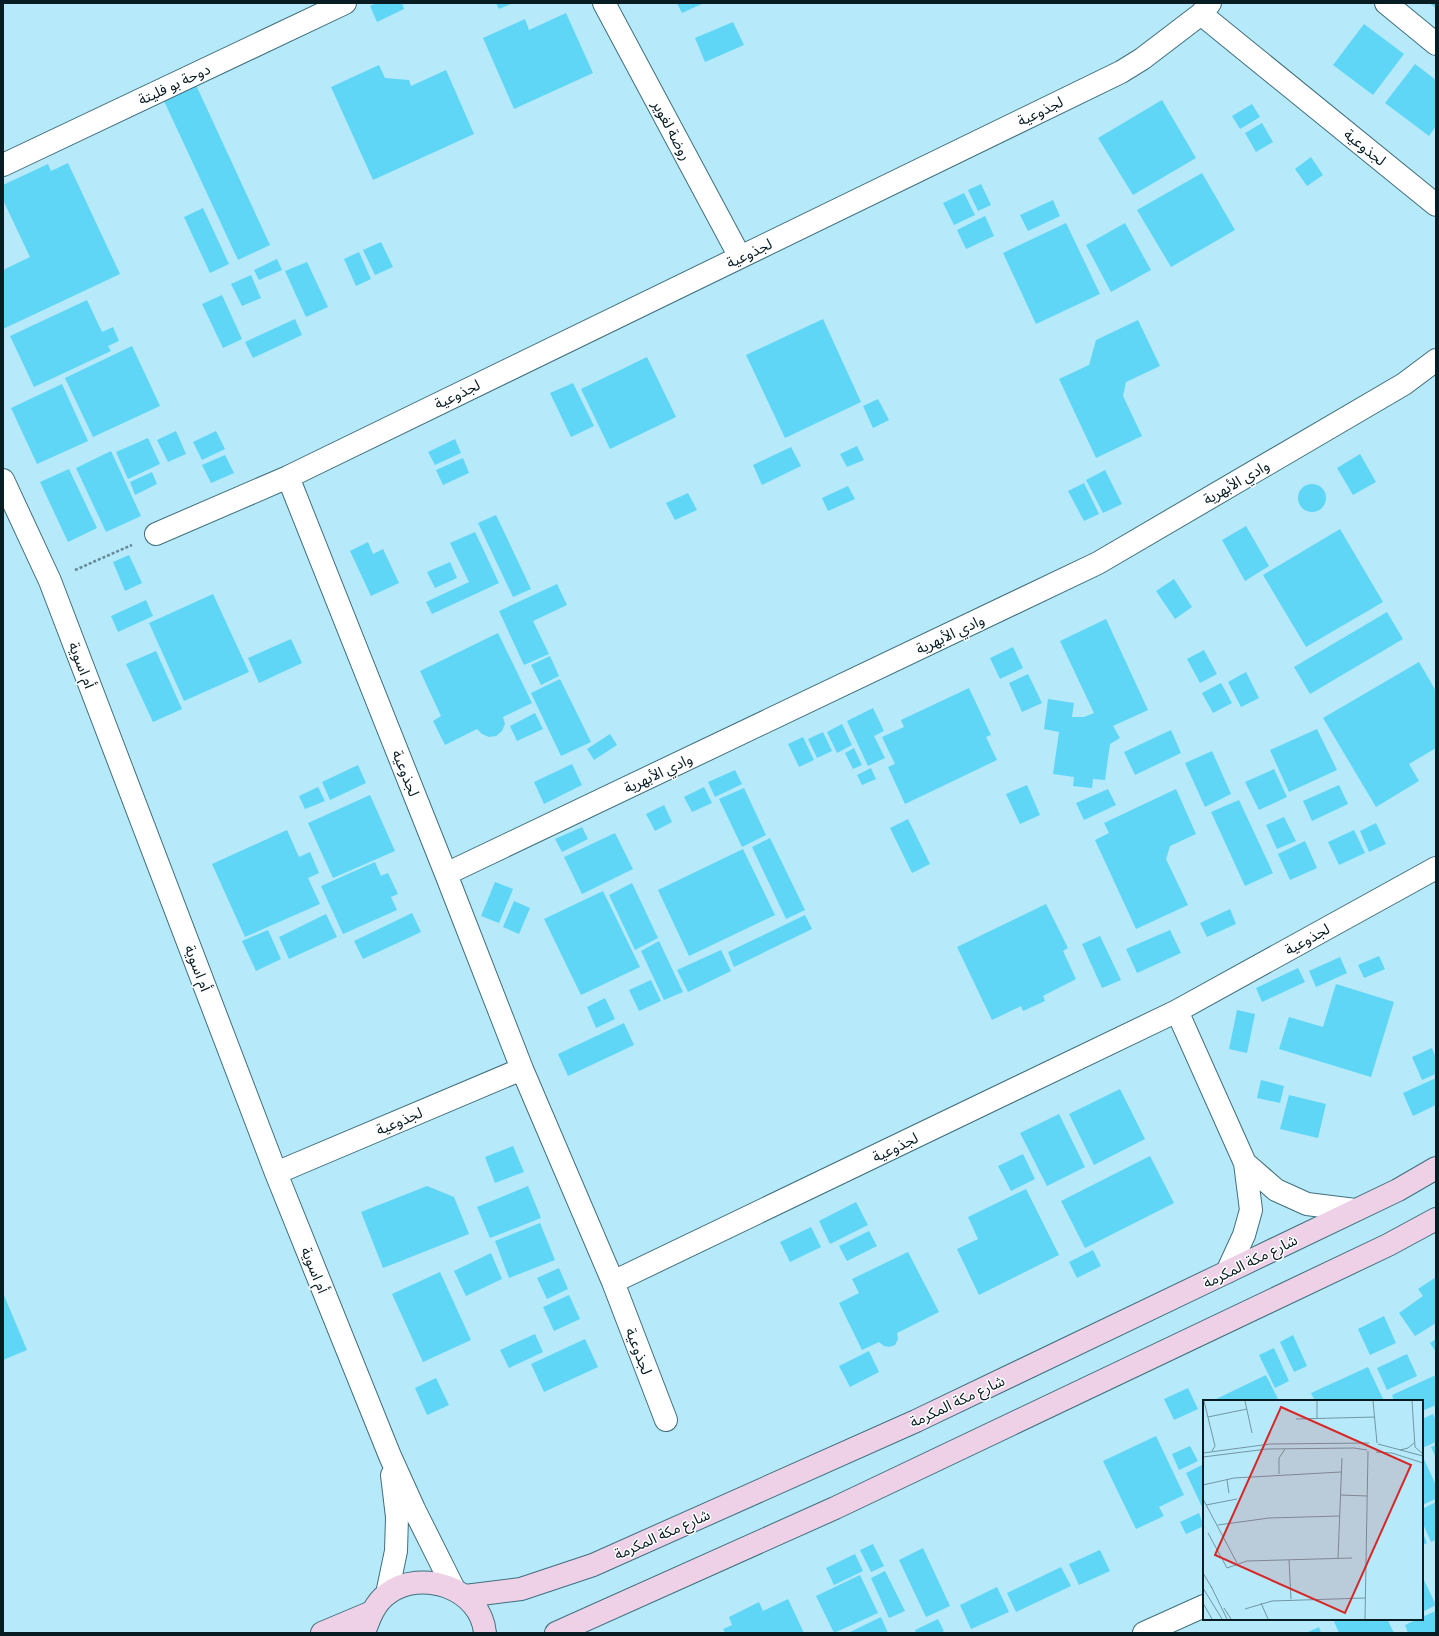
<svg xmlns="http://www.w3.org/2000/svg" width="1439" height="1636" font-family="'Titillium Web','Noto Sans Arabic',sans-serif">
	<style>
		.building { fill: #60d6f7 }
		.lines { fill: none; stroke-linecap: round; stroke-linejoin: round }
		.minor-casing { stroke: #3f6f7d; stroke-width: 24 }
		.secondary-casing { stroke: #3f6f7d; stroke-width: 24 }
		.path { stroke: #658a96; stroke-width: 2.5; stroke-dasharray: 3 2; stroke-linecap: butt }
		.minor { stroke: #fff; stroke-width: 22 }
		.secondary { stroke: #eed1e6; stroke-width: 22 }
		.labels { text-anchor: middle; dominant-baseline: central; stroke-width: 3; stroke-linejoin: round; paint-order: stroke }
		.street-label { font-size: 15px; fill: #081d23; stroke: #fff }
		.inset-road { fill: none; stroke: #7097a4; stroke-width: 1 }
		.view { fill: #d62828; fill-opacity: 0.15; stroke: #d62828; stroke-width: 2 }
		.inset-edge { fill: none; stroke: #081d23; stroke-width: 2 }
	</style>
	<rect width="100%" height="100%" fill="#b6e9fa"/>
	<!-- building -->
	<path class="building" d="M376,3H402L404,9L377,22L370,6Z
		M496,3H513L499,9Z
		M677,3H704L682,13Z
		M1429,3H1436V8Z
		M566,13L593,73L514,109L483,38L525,19L529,30Z
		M733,22L744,45L705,62L695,38Z
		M1364,24L1404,54L1373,95L1333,65Z
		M1415,64L1436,80V126L1429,136L1385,103Z
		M379,65L385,78L409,80L411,86L446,70L474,134L373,180L331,87Z
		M196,85L270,245L238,260L164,101Z
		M1162,100L1196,158L1133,195L1098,138Z
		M1252,104L1260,117L1240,129L1232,116Z
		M1262,123L1273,142L1256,152L1245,133Z
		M1311,157L1323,175L1307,186L1295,169Z
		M68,163L120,274L3,329V270L30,257L3,200V185L48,164L51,171Z
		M1202,173L1235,230L1171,267L1137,210Z
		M981,184L991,205L978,211L968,190Z
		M964,193L975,215L954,225L943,203Z
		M1053,200L1060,216L1028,231L1020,215Z
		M203,208L229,264L210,273L184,217Z
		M985,216L994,236L966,249L957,230Z
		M1066,223L1100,294L1036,324L1003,253Z
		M1125,223L1151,270L1111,292L1086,245Z
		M381,242L393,267L375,275L363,250Z
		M359,252L371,279L356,286L344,259Z
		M277,259L282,270L259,280L254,270Z
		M307,262L328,307L306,317L285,271Z
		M251,275L261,298L242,306L231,284Z
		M222,295L242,339L223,348L202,304Z
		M87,300L102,332L113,327L119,341L108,346L111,351L34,387L10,336Z
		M295,319L302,335L253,358L245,342Z
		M823,319L861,402L785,438L746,355Z
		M1138,320L1160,366L1126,382L1123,396L1142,436L1096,458L1059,379L1089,365L1096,340Z
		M132,346L160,406L93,437L65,378Z
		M647,357L676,417L610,449L581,389Z
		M573,383L594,426L571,437L550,393Z
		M62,384L88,441L37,464L11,408Z
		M878,399L889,420L873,428L863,406Z
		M176,431L186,454L168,462L157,440Z
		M216,431L225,449L202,460L193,442Z
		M148,438L160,464L128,479L116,452Z
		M455,439L461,453L435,465L428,452Z
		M857,446L864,460L847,467L840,454Z
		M791,447L801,466L762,485L753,465Z
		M111,451L141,516L106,532L76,468Z
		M1360,454L1376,482L1353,495L1337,468Z
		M225,455L234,473L211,483L202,465Z
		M463,458L469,473L443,485L436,470Z
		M69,469L97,528L68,542L40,482Z
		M1105,470L1122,504L1103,513L1086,480Z
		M152,472L157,484L135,495L130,482Z
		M1084,483L1099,514L1084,521L1068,491Z
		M1298 498a14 14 0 1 1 28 0a14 14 0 1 1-28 0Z
		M848,486L855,499L828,511L822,498Z
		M688,493L697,510L675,520L666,503Z
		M496,515L531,589L513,597L478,523Z
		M1246,526L1269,566L1245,581L1222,540Z
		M1340,529L1383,602L1306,647L1263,575Z
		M475,532L499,583L432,614L426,602L469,582L450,543Z
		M368,542L373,554L383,549L399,583L371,596L350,551Z
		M129,555L142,583L125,591L113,562Z
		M450,562L457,578L435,588L427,572Z
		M1174,579L1192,607L1175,619L1156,591Z
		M557,584L567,605L533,621L549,654L524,665L499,611Z
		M213,594L249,672L184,701L149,623Z
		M146,600L153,616L118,632L111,616Z
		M1387,612L1403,639L1310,694L1294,667Z
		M1106,619L1148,710L1113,726L1120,738L1110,744L1105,780L1093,779L1092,788L1073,786L1074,777L1053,774L1059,732L1044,729L1048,699L1074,703L1072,717H1084L1094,713L1060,641Z
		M498,633L532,703L503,717L505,724L502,731L496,736L489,737L482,734L477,729L445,745L433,721L441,716L420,671Z
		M291,639L302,663L259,683L248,658Z
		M1013,647L1023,668L1000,679L990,658Z
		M1204,650L1217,674L1200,683L1187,659Z
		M156,651L182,709L153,722L126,664Z
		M550,656L559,676L541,685L531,665Z
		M1419,662L1436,691V748L1409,764L1419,781L1376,807L1323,718Z
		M1246,672L1259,698L1241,707L1228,682Z
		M1028,674L1042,703L1022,712L1009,683Z
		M560,679L591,742L561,756L531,693Z
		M1221,683L1232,703L1213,713L1202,693Z
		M969,688L991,735L986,737L997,760L905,804L888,767L895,764L882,737L904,727L901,720Z
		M873,708L884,731L874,736L885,758L868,766L847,721Z
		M535,713L543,729L517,741L510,726Z
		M842,724L852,745L837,753L827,732Z
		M1317,729L1337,770L1289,792L1270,750Z
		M1171,730L1181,753L1135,775L1124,752Z
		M823,732L832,751L817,758L808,739Z
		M610,734L617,745L594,760L587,749Z
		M803,737L814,760L799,767L788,744Z
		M854,748L862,765L853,769L845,753Z
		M1212,751L1231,794L1205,807L1185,763Z
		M572,764L582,785L544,804L534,782Z
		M358,765L366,783L330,800L322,782Z
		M871,768L876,779L862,785L857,775Z
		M1274,769L1287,797L1259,810L1245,782Z
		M735,770L742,784L715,797L708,782Z
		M1027,785L1040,815L1020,824L1006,794Z
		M1339,785L1348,804L1312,821L1303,801Z
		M318,787L325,801L305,809L299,796Z
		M704,787L712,803L692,812L684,797Z
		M744,788L766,835L742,847L719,799Z
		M1108,789L1116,805L1084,820L1076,803Z
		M1176,789L1196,834L1170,846L1166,859L1188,905L1136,929L1095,840L1109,833L1104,823Z
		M370,795L395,851L333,878L308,823Z
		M1239,800L1273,873L1245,886L1211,812Z
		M664,805L672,822L655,831L646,814Z
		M1284,817L1296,841L1277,849L1266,825Z
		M908,819L930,864L912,873L890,828Z
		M1376,823L1386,844L1369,852L1360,831Z
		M582,827L588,839L562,852L555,839Z
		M287,830L299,857L310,852L319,873L308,878L320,904L245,937L212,864Z
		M1354,830L1365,853L1339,865L1328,842Z
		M615,833L633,869L582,894L564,857Z
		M770,838L805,910L786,919L752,847Z
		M1305,841L1317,868L1290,880L1278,854Z
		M743,849L775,915L689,956L658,890Z
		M375,862L381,876L388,873L398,894L391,897L397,910L343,934L321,886Z
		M495,882L513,889L499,923L481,916Z
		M632,883L658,938L635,950L609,895Z
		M603,891L640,967L581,995L544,919Z
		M514,901L530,908L519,934L503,927Z
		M1046,904L1068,948L1063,951L1076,979L1043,996L1045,1001L1023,1011L1021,1006L992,1020L957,947Z
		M1230,909L1236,924L1207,937L1200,923Z
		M412,913L421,932L363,959L354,941Z
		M326,914L337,937L289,959L279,937Z
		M805,915L812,929L734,967L728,952Z
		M268,930L281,959L256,971L242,941Z
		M1170,930L1181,953L1137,973L1126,949Z
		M1100,936L1121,980L1102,988L1082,944Z
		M659,941L683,992L664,1000L641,951Z
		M721,950L731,971L688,992L677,970Z
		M1379,956L1385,969L1364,978L1358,965Z
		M1340,957L1347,973L1316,987L1309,971Z
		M1298,968L1305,982L1262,1002L1256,988Z
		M651,980L661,1001L639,1011L629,990Z
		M1336,984L1394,1002L1371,1077L1279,1049L1289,1017L1323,1027Z
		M605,998L615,1019L596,1028L587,1007Z
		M1237,1010L1255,1014L1247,1053L1229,1049Z
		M624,1023L634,1045L568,1076L558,1054Z
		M1432,1048L1436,1058V1074L1422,1080L1412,1057Z
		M1436,1078V1105L1413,1116L1403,1093Z
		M1261,1080L1284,1086L1280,1103L1257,1098Z
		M1120,1089L1145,1139L1094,1165L1069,1114Z
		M1289,1095L1326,1104L1318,1138L1280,1129Z
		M1059,1114L1085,1167L1047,1186L1020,1133Z
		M513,1146L524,1172L495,1183L485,1157Z
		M1023,1154L1035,1179L1011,1191L998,1166Z
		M1150,1156L1174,1203L1085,1248L1061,1201Z
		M427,1186L454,1197L469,1234L383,1268L361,1212Z
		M528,1186L541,1218L490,1238L477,1207Z
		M1026,1189L1059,1255L979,1295L957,1249L978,1239L968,1217Z
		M856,1202L868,1225L830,1244L819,1221Z
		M540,1223L555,1260L509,1278L495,1241Z
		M811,1227L821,1247L790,1262L780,1242Z
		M869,1231L877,1246L847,1261L839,1246Z
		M1093,1250L1101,1266L1077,1278L1069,1262Z
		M908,1252L939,1312L897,1333L898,1339L895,1345L889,1347L884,1346L879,1342L862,1350L839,1303L859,1293L852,1279Z
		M491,1253L502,1279L466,1296L454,1271Z
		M559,1268L568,1289L547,1299L537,1278Z
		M440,1272L471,1340L423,1362L392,1294Z
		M1436,1277V1323L1415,1336L1399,1313L1423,1296L1418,1289Z
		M3,1293L27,1350L3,1360Z
		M569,1295L580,1319L554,1331L543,1307Z
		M1384,1316L1396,1343L1370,1355L1358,1329Z
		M535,1334L543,1352L509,1368L500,1350Z
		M1293,1335L1307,1366L1294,1372L1280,1342Z
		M585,1339L598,1367L544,1392L531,1364Z
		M1436,1339V1352L1430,1343Z
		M1274,1348L1289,1381L1275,1388L1259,1355Z
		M869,1351L879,1372L850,1387L839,1366Z
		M1407,1354L1417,1376L1387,1390L1377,1368Z
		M1368,1367L1384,1401H1315L1311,1393Z
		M1266,1375L1279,1401H1212Z
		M1436,1375V1405L1422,1411V1401H1394L1392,1395Z
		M436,1378L449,1405L427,1415L415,1388Z
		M1188,1388L1198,1409L1174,1420L1164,1399Z
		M1433,1414L1436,1420V1442L1422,1448V1419Z
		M1156,1436L1184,1495L1159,1507L1164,1516L1136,1529L1103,1461Z
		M1436,1445V1458L1431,1447Z
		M1190,1446L1198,1461L1179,1470L1172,1454Z
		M1422,1455L1436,1485V1499L1422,1505Z
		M1204,1464V1511L1186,1473Z
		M1436,1502V1540L1431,1542L1422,1522V1509Z
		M1199,1513L1204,1526L1186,1534L1180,1522Z
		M1422,1531L1427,1543L1422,1545Z
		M873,1544L884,1566L871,1572L860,1550Z
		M923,1548L950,1606L926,1617L899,1560Z
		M1100,1550L1110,1571L1079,1585L1069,1564Z
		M855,1554L863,1571L834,1585L826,1568Z
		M1061,1567L1071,1586L1016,1612L1007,1593Z
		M885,1571L905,1611L889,1618L871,1578Z
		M860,1575L878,1613L834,1633L816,1596Z
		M1422,1576L1436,1605L1422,1612Z
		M997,1587L1009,1612L971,1629L960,1605Z
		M788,1599L804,1633H725L723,1629L732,1625L729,1617L759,1602L763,1611Z
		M1436,1611V1633H1408L1405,1625L1418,1619H1422V1617Z
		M881,1617L888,1633H848Z
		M938,1619L944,1631L941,1633H916L915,1630Z
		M1333,1619H1387L1394,1633H1339Z
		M1319,1627L1321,1633H1306Z"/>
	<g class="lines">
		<defs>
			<path id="minor" d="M604,3L740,257
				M1386,3L1436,44
				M1201,14L1436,205
				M3,165L345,3
				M288,477L446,874L522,1069L613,1282L666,1420
				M3,480L50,581L276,1173L390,1456L414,1509L454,1589
				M156,534L288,477L1121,72L1142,59L1201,14L1210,3
				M446,874L1098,563L1404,384L1436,360
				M1177,1011L1245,1163L1251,1210L1244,1235L1227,1272
				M1245,1163L1276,1190L1307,1204L1355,1210
				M276,1173L522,1069
				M613,1282L1177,1011L1436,868
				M387,1594L396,1551L397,1517L392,1475
				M1144,1633L1204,1606"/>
			<path id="secondary" d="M465,1596L521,1589L593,1565L916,1421L1227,1272L1398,1190L1436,1168
				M322,1633L372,1612
				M364,1633C369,1619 374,1604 387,1594C421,1568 481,1588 485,1633
				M556,1633L835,1508L1388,1245L1436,1219"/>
		</defs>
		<!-- minor casing -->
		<use href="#minor" class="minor-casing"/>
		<!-- secondary casing -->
		<use href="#secondary" class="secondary-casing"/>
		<!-- path -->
		<path class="path" d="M75,570L132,545"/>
		<!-- minor -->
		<use href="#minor" class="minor"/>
		<!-- secondary -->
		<use href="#secondary" class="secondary"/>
	</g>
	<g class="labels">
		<!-- street labels -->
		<g class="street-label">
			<text transform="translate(174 84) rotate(-25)">دوحة بو فليتة</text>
			<text transform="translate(1040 111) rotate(-26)">لجذوعية</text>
			<text transform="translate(672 130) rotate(62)">روضة لغوير</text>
			<text transform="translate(1365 147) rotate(39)">لجذوعية</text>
			<text transform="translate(749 253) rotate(-26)">لجذوعية</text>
			<text transform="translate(457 394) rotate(-26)">لجذوعية</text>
			<text transform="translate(1236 482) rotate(-30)">وادي الأبهرية</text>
			<text transform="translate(950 634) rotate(-25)">وادي الأبهرية</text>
			<text transform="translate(82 665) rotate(69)">أم اسوية</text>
			<text transform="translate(406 773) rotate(68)">لجذوعية</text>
			<text transform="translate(658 773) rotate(-25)">وادي الأبهرية</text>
			<text transform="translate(1307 939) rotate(-29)">لجذوعية</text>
			<text transform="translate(198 968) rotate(69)">أم اسوية</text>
			<text transform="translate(399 1121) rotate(-23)">لجذوعية</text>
			<text transform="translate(895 1147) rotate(-26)">لجذوعية</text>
			<text transform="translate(1250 1261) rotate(-26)">شارع مكة المكرمة</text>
			<text transform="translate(315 1270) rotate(68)">أم اسوية</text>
			<text transform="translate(639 1351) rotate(69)">لجذوعية</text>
			<text transform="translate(957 1401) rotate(-25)">شارع مكة المكرمة</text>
			<text transform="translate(662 1534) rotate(-24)">شارع مكة المكرمة</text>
		</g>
	</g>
	<!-- overview -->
	<g transform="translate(1203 1400)">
		<rect width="220" height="220" fill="#b6e9fa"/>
		<path class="inset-road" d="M1,1L12,46L9,51M42,1L49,33M114,1V19M170,1L174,43M209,1L212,47L220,54M5,17L44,9M93,19L172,17M175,44L220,56M197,50L205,48L211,43M173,52L189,53L220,63M0,53L67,44L166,43M0,57L64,49L151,48L164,50M76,74V58L82,49M24,80L26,93M0,85L31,78L138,72M138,95L164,96M0,99L34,163M3,105L34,99M15,125L66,118L137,116M5,133L24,168L44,161L149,158M135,158L139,58M86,160L88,199M0,173L9,188M8,186L24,219M0,188L19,219M0,203L9,219M58,203L65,219M21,208L28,219M42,209L69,201L162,198M162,219L165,51"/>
		<path class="view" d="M78,7L208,65L142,213L12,155Z"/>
		<rect width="220" height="220" class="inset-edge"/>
	</g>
	<!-- border -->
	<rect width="1439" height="1636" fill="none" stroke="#081d23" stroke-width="8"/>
</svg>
